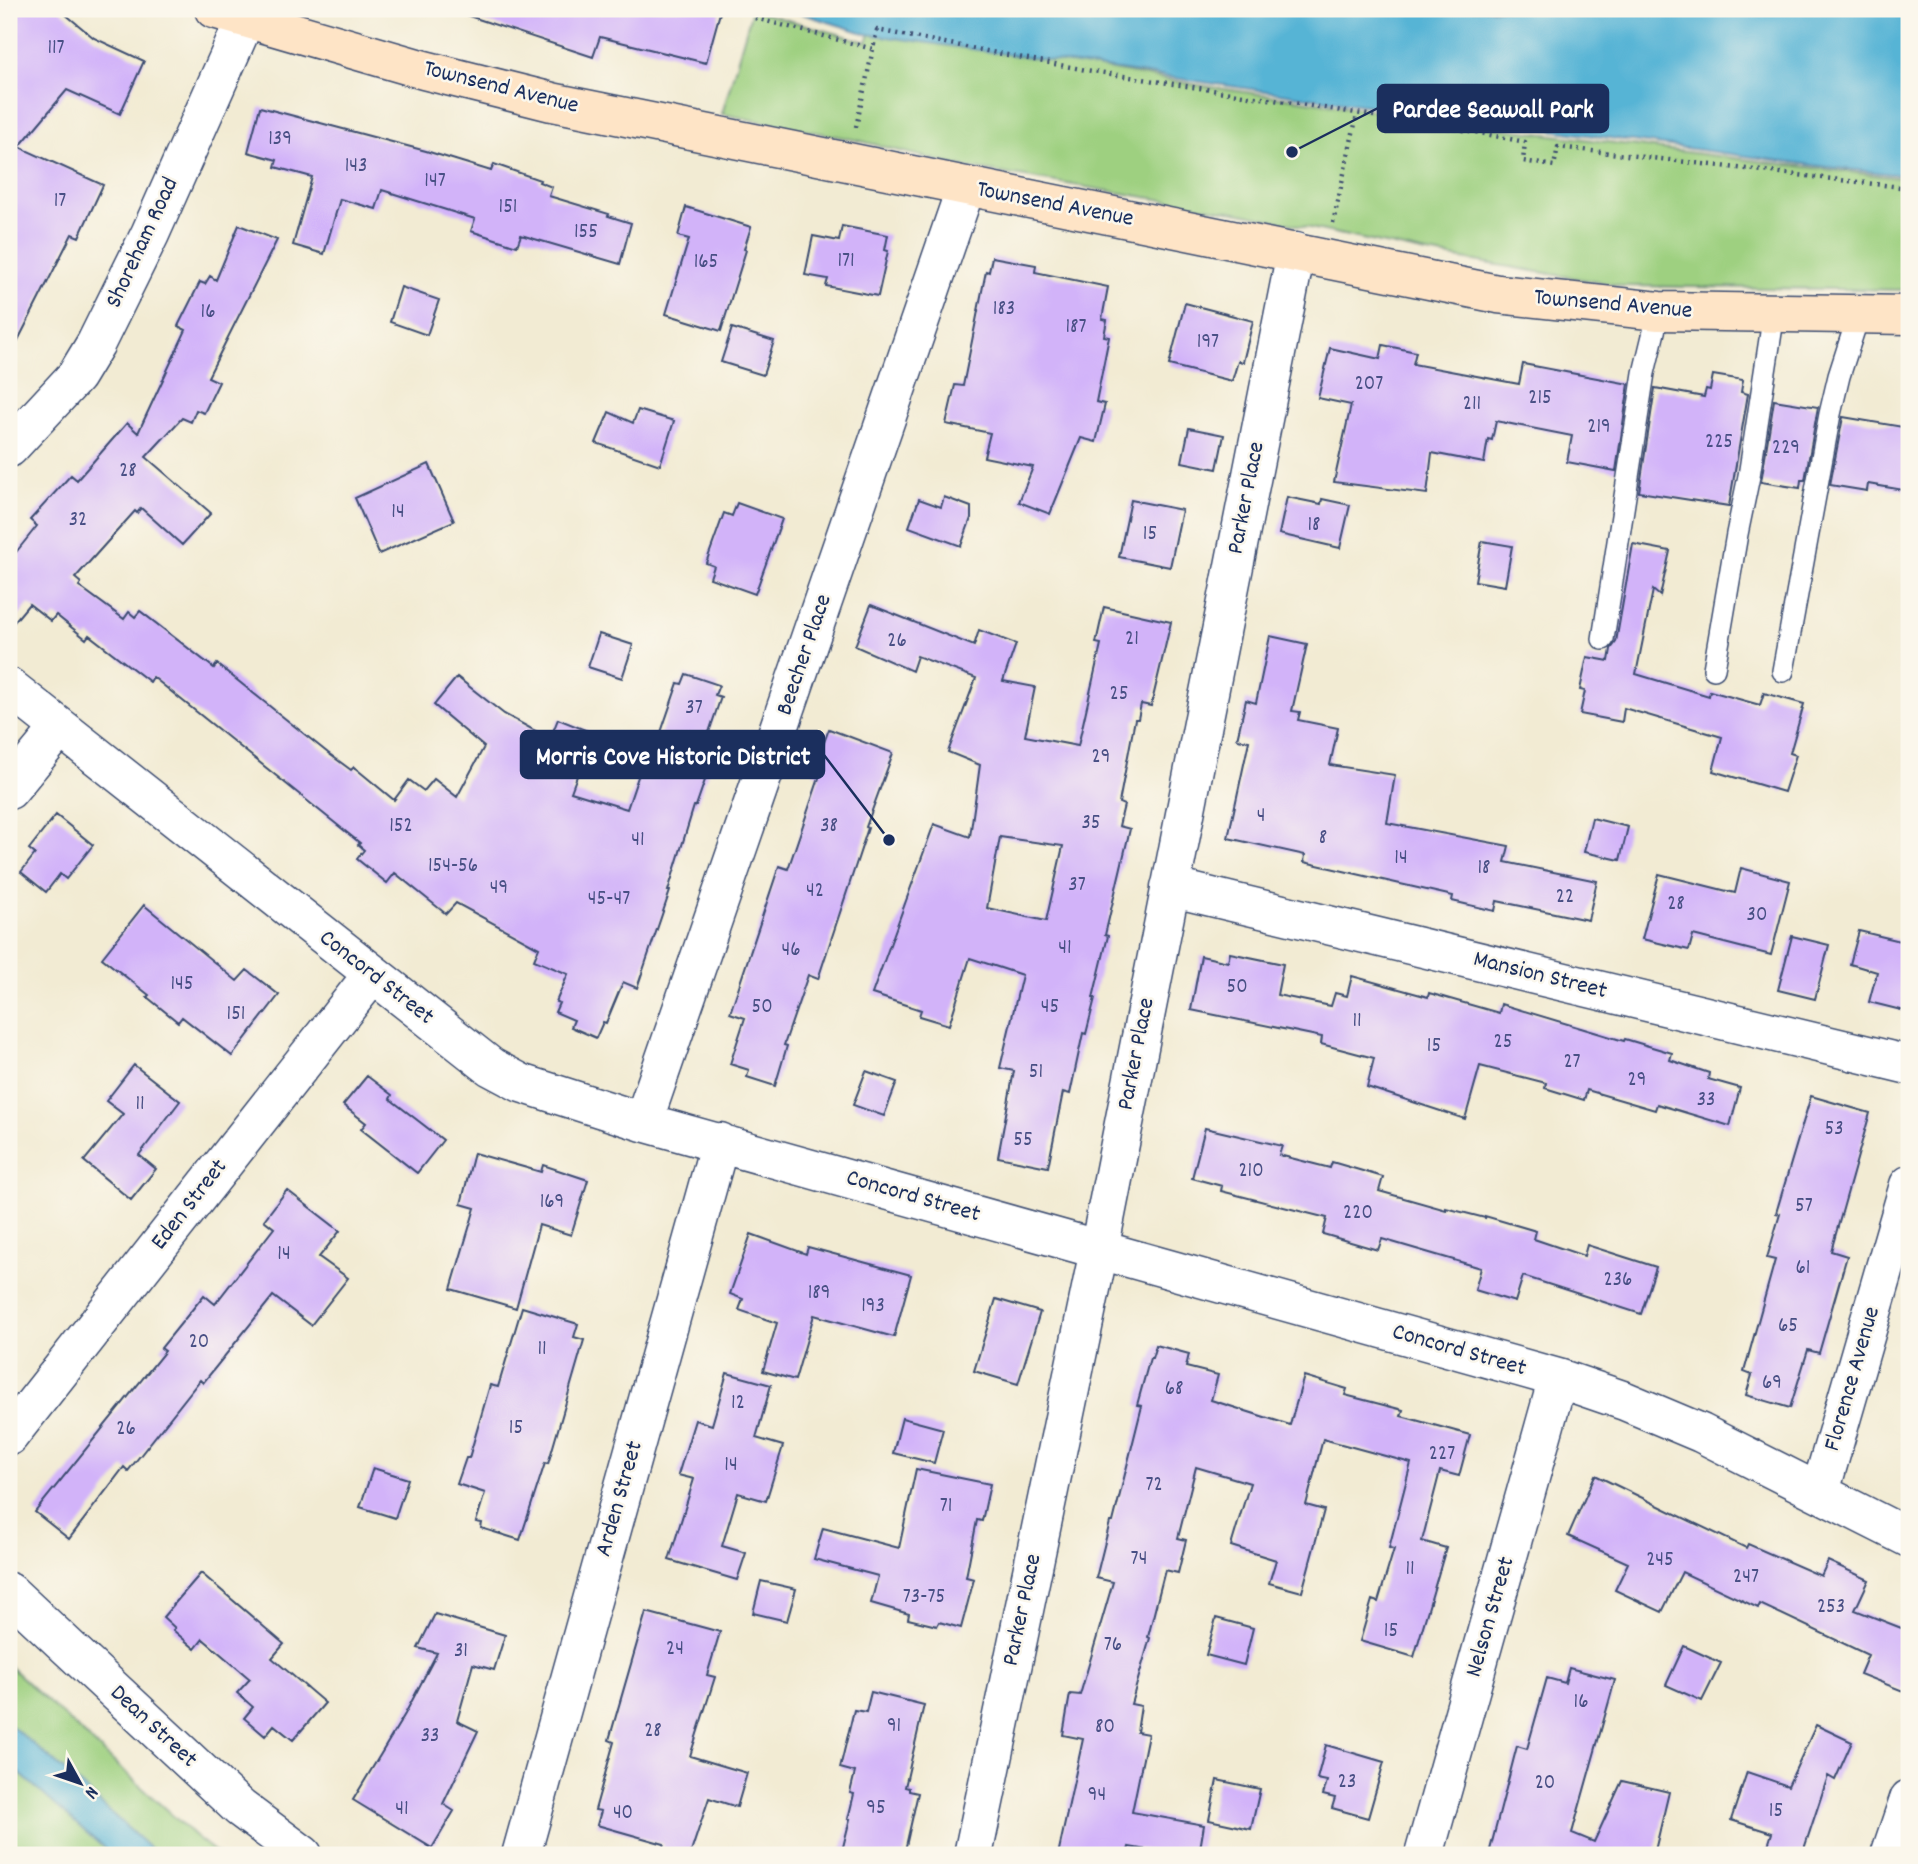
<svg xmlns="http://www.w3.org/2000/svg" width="1918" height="1864" font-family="Dekko,sans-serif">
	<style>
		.green { fill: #9ed080; stroke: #5c806f; stroke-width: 2 }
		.water { fill: #57b4d5; stroke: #39729a; stroke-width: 2 }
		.building { fill: #d2b3f9; fill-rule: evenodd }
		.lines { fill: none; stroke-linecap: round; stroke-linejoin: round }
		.service-casing { stroke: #3b4b70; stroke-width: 24 }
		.minor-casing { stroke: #3b4b70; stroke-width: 41 }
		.secondary-casing { stroke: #3b4b70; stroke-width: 41 }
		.path { stroke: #3b4b70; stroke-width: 4.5; stroke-dasharray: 2 5; stroke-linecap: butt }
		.service { stroke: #fff; stroke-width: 21 }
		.minor { stroke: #fff; stroke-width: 38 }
		.secondary { stroke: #fee4c6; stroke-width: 38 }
		.labels { text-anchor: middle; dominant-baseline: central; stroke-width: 5; stroke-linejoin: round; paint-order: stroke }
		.number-label { font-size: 21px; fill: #495085 }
		.street-label { font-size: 24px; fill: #1b2f5e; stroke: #fbf7ec }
		.leader { fill: none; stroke: #1b2f5e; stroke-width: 2.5 }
		.callout-dot { fill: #1b2f5e; stroke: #fbf7ec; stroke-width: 2.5 }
		.callout { fill: #1b2f5e; stroke: #1b2f5e; stroke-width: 2.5 }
		.callout-label { font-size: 26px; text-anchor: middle; font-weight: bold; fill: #fff }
	</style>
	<rect width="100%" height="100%" fill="#fbf7ec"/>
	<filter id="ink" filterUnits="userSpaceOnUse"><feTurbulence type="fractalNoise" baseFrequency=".0143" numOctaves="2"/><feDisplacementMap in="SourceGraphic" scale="14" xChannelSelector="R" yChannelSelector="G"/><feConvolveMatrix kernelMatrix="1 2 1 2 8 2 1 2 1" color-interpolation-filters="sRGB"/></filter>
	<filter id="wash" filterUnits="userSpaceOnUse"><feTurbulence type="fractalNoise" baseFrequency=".00686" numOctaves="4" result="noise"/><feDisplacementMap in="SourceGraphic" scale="28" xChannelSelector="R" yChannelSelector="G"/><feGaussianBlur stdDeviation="1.57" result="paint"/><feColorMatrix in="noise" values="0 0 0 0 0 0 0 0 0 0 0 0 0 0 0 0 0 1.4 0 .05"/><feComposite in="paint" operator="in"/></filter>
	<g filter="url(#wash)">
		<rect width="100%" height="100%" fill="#f2ebd3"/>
		<!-- green -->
		<path class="green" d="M752,10L867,42L874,23L1040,57L1196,85L1482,126L1764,162L1909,179V290L1622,286L1427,253L1241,213L959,166L861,141L722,114Z
			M9,1666L195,1836L219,1855H157L64,1770L9,1724Z
			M9,1764L112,1855H9Z"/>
		<!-- water -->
		<path class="water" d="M787,9H1909V176L1827,167L1348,103L867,34Z
			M9,1724L64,1770L157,1855H112L9,1764Z"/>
		<g id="blocks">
			<!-- building -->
			<path class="building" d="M9,9H59L94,38L144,61L120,114L67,90L19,147L103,185L79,237L72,234L9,358Z
				M464,9H721L706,63L600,37L593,57L463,14Z
				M260,107L426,151L491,171L494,164L540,180L539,182L552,187L549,196L609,214L608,216L631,223L620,264L521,235L517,246L471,231L475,219L382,190L376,209L340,199L324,254L293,245L312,177L275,167L277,160L248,152Z
				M686,207L751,227L744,249L746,250L721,331L666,314L689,239L678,236Z
				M239,225L277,240L208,377L219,382L204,413L196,410L191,422L182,418L146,457L211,513L182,545L141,508L137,513L135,511L75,578L81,583L79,586L124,619L129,612L135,617L140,611L214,668L217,664L328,753L351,770L354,767L394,800L409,780L424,791L434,779L457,797L484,747L434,705L457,677L504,714L550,739L558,719L593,733L571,792L627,809L641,768L648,770L678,683L682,684L686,674L719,685L715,695L721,697L701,756L712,760L696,806H694L668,891H670L637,988L623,982L606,1023L603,1022L596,1038L571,1027L574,1020L555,1012L559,1003L556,1002L568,974L534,960L539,948L456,903L446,914L395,873L387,883L357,859L364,850L358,845L360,843L153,677L150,682L89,635L86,639L56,615L51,621L29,604L9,628V561L37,526L30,520L71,475L77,480L127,423L138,433L186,330L178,326L200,282L205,284L210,276L216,280Z
				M842,226L888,235L885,250L888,251L878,296L826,286L828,279L805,275L813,236L839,241Z
				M992,257L1036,265L1035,272L1108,287L1102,319L1107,320L1104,336L1109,337L1096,402L1105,404L1096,442L1081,438L1050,514L1019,502L1033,467L984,457L990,433L946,424L955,385L963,386L986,271L989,272Z
				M401,287L439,300L427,335L390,322Z
				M1185,303L1253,321L1243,362L1238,361L1232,381L1169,365Z
				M732,328L774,341L763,375L721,362Z
				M1383,345L1416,352L1413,364L1519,384L1523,364L1629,384L1616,471L1567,462L1572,436L1496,421L1492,440L1488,439L1484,463L1432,453L1427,494L1334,482L1351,405L1318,398L1330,348L1380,359Z
				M1713,375L1743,380L1741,392L1748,394L1729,506L1639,492L1655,388L1704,397L1706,389L1710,390Z
				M1774,400L1818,407L1805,480H1801L1800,488L1761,482Z
				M638,410L674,421L660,465L596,443L609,412L633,423Z
				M1843,417L1909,428V491L1868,484L1867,491L1830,485Z
				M1189,428L1224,435L1217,469L1182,462Z
				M429,464L454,521L379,554L355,498Z
				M944,497L971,507V518L961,546L909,527L919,499L941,507Z
				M1287,497L1321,504L1322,499L1350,505L1340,548L1279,534Z
				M1131,500L1182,510L1170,567L1119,557Z
				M737,503L782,519L755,594L710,578L714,566L706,563L724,513L732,516Z
				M1482,541L1512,546L1505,586L1475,581Z
				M1633,544L1670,551L1660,596L1653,590L1636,674L1709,696L1710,691L1760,705L1764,693L1804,704L1790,753L1796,755L1784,792L1713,771L1722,737L1624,708L1622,722L1580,714L1585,691L1580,690L1587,657L1609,661L1611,649L1616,642Z
				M871,605L974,646L979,630L1016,644L1003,681L1035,687L1025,736L1078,746L1101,644L1096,643L1104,607L1171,622L1151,706L1141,704L1138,719H1135L1119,803L1124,805L1119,826L1130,829L1105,935L1108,936L1093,998H1095L1086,1034L1083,1033L1070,1094L1063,1092L1048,1167L998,1157L1014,1071L1000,1068L1022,975L970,958L949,1025L919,1016L921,1010L872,994L934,824L970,837L980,765L948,752L976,678L917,656L912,671L855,646ZM1000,837L1063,846L1046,921L987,908Z
				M599,634L633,645L622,678L588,667Z
				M1270,636L1307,644L1292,711L1300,712L1298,720L1338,728L1330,765L1395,775L1387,823L1509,846L1505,862L1597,881L1588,920L1497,901L1495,911L1452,901L1453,896L1304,862L1305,855L1228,838L1249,741L1237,739L1246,700L1256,703Z
				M829,729L893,753L866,827L868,828L818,979L808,975L784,1045L787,1046L775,1086L747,1077L749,1070L730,1064L745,1018L730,1013L779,866L788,869L820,775L813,772Z
				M56,815L93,845L66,879L60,874L46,892L21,872L35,854L29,849Z
				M1592,818L1628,827L1620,860L1584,852Z
				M1741,868L1790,881L1771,955L1693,935L1689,950L1642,939L1659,874L1735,893Z
				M144,905L237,981L247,970L279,995L232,1056L182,1017L178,1022L147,997L149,995L102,958Z
				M1859,931L1909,943V1012L1869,1002L1877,972L1850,964Z
				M1792,936L1829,945L1815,999L1778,990Z
				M1230,953L1283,964L1277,995L1331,1006L1335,993L1347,996L1352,976L1428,997L1429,993L1499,1013L1501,1004L1624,1041L1625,1039L1672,1053L1670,1060L1709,1073L1708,1079L1740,1088L1730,1126L1657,1104L1655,1110L1587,1090L1584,1100L1545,1088L1546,1083L1480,1066L1465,1119L1367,1087L1374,1058L1321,1044L1322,1037L1191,1010L1201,956L1228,962Z
				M134,1065L180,1101L139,1155L156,1169L131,1200L84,1161L123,1114L106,1101Z
				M866,1071L897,1082L884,1116L853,1105Z
				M367,1076L392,1095L390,1099L443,1140L417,1173L361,1129L366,1123L343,1105Z
				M1811,1096L1870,1113L1831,1251L1847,1256L1819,1353L1808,1350L1790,1408L1746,1395L1752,1375L1744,1372L1775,1260L1767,1258L1780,1214L1776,1213Z
				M1205,1128L1282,1146L1279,1155L1330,1168L1332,1162L1383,1177L1379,1191L1446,1210V1208L1485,1218V1216L1536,1231L1534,1239L1584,1256L1587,1245L1656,1267L1641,1314L1523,1276L1515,1302L1475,1290L1481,1268L1382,1239L1378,1250L1323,1234L1327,1218L1221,1191L1222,1186L1192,1178Z
				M474,1153L541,1172L543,1165L588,1180L571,1235L539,1225L516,1308L451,1289L475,1208L461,1204Z
				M287,1190L340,1231L319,1257L348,1278L311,1325L273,1296L203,1383L200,1380L128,1471L124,1467L69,1539L35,1512L165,1351L161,1348L204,1295L215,1304L274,1228L264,1220Z
				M751,1234L806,1254L808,1247L911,1275L894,1337L814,1315L795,1380L763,1371L777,1323L739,1310L743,1299L730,1294Z
				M996,1299L1040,1312L1018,1384L974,1371Z
				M522,1307L578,1324L574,1337L584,1340L548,1464L545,1463L520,1540L481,1528L482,1523L476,1522L485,1493L457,1484L466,1458H469L490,1385L498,1387Z
				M1156,1345L1189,1354L1186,1367L1218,1375L1211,1400L1290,1425L1304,1376L1347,1389L1345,1395L1403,1410L1401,1416L1470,1435L1459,1476L1440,1471L1422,1541L1446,1548L1414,1657L1360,1641L1372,1600L1378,1602L1394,1549L1389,1548L1411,1463L1323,1439L1306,1505L1324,1510L1302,1592L1269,1583L1276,1560L1231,1546L1250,1483L1196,1467L1178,1538L1186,1540L1178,1573L1165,1570L1148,1637L1150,1638L1131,1704L1141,1706L1137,1732L1148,1734L1132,1812L1204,1825L1199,1855H1175L1129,1847L1127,1855H1058L1083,1739L1063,1735L1070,1694L1080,1695L1113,1582L1096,1578L1110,1522H1113L1142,1406L1137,1405L1150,1358H1152Z
				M727,1373L771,1385L756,1438L783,1446L766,1501L738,1493L722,1546L746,1553L737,1580L669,1560L694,1479L678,1475L695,1420L712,1425Z
				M902,1418L943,1429L934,1463L893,1453Z
				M373,1468L408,1479L395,1518L360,1507Z
				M916,1469L990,1484L982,1521L977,1520L966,1577L974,1579L961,1628L939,1622L937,1626L908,1619L909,1614L871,1603L878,1576L814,1559L823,1528L899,1548Z
				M1595,1475L1746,1548L1748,1544L1821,1576L1828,1561L1869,1580L1855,1610L1909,1631V1674L1903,1691L1860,1674L1868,1655L1760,1604L1758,1608L1682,1572L1662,1612L1615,1590L1628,1563L1568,1536Z
				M201,1573L284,1644L272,1658L325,1703L293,1740L274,1725L265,1736L244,1718L253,1707L237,1693L250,1679L203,1639L195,1649L173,1630L175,1628L163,1617Z
				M761,1581L796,1589L787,1621L753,1613Z
				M646,1612L720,1632L707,1675L715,1677L690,1756L747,1773L737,1807L709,1798L690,1855H661L664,1844L597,1825L601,1811L595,1810L614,1742L609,1740Z
				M435,1614L505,1635L494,1670L473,1664L457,1721L478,1731L443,1804L454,1811L432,1848L353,1800L405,1714L437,1653L418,1648Z
				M1216,1618L1253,1628L1244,1665L1206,1655Z
				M1684,1646L1721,1663L1702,1701L1666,1685Z
				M1569,1668L1615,1680L1572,1833L1594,1842L1622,1781L1669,1792L1654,1855H1510L1490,1850L1517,1746L1527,1749L1547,1678L1565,1683Z
				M871,1692L924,1705L905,1787L909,1788V1791L918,1793L904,1855H841L850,1819H848L854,1794L850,1793L855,1772L840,1768L854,1710L866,1712Z
				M1816,1725L1852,1742L1835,1780L1828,1776L1802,1855H1765L1772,1833L1731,1820L1747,1772L1788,1786Z
				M1326,1745L1384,1762L1368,1818L1332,1808L1335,1798L1323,1795L1327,1781L1317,1779Z
				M1217,1780L1260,1789L1251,1829L1209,1820Z"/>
		</g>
	</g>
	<g filter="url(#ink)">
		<use href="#blocks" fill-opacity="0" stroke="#3b4b70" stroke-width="2"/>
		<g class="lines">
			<defs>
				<path id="service" d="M1603,639L1644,373L1659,311
					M1714,669L1737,534L1749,476L1774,313
					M1783,671L1830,414L1839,376L1859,314"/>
				<path id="minor" d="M9,448L76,376L96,343L150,234L246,18
					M9,687L491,1067L521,1083L643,1122L1558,1378L1625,1401L1701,1433L1909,1538
					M9,790L60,728
					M1170,887L1909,1065
					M643,1122L966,187
					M9,1436L372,975
					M1820,1492L1909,1185
					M9,1592L240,1808L303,1855
					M521,1855L720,1142
					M973,1855L1099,1250L1296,252
					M1424,1855L1558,1378
					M1890,1855L1909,1799"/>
				<path id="secondary" d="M214,9L424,70L552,102L1498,294L1659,311L1909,315"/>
			</defs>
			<!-- service casing -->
			<use href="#service" class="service-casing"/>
			<!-- minor casing -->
			<use href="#minor" class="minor-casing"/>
			<!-- secondary casing -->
			<use href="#secondary" class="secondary-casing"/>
			<!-- path -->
			<path class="path" d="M755,18L873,49L877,30L1086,70L1475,132L1525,142L1523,161L1554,166L1558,147L1909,188
				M856,127L873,49
				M1333,223L1357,115"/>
			<!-- service -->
			<use href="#service" class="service"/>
			<!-- minor -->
			<use href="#minor" class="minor"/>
			<!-- secondary -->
			<use href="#secondary" class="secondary"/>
		</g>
	</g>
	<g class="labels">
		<!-- number labels -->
		<g class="number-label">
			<text x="56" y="49">117</text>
			<text x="280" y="140">139</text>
			<text x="356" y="167">143</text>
			<text x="435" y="182">147</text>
			<text x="60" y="202">17</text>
			<text x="508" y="208">151</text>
			<text x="586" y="233">155</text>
			<text x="846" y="262">171</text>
			<text x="706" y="263">165</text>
			<text x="1004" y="310">183</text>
			<text x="208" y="313">16</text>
			<text x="1076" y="328">187</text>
			<text x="1208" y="343">197</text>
			<text x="1369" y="385">207</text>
			<text x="1540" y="399">215</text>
			<text x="1472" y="405">211</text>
			<text x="1599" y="428">219</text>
			<text x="1719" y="443">225</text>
			<text x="1786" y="449">229</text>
			<text x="128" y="472">28</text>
			<text x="398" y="513">14</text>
			<text x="78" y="521">32</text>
			<text x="1314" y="526">18</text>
			<text x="1150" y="535">15</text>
			<text x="1132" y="640">21</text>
			<text x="897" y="642">26</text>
			<text x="1119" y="695">25</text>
			<text x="694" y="709">37</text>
			<text x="1101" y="758">29</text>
			<text x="1261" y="817">4</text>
			<text x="1091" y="824">35</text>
			<text x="401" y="827">152</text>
			<text x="829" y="827">38</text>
			<text x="1323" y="839">8</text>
			<text x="638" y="841">41</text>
			<text x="1401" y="859">14</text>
			<text x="453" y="867">154-56</text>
			<text x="1484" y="869">18</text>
			<text x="1077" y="886">37</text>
			<text x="499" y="889">49</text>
			<text x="815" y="892">42</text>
			<text x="1565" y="898">22</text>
			<text x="609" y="900">45-47</text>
			<text x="1676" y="905">28</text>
			<text x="1757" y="916">30</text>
			<text x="1065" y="949">41</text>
			<text x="791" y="951">46</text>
			<text x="182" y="985">145</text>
			<text x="1237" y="988">50</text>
			<text x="762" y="1008">50</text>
			<text x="1050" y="1008">45</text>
			<text x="236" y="1015">151</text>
			<text x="1357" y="1022">11</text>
			<text x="1503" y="1043">25</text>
			<text x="1434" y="1047">15</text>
			<text x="1572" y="1063">27</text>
			<text x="1036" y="1073">51</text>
			<text x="1637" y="1081">29</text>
			<text x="1706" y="1101">33</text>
			<text x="140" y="1105">11</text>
			<text x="1834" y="1130">53</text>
			<text x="1023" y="1141">55</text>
			<text x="1251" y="1172">210</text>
			<text x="552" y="1203">169</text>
			<text x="1804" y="1207">57</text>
			<text x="1358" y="1214">220</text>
			<text x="284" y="1255">14</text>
			<text x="1803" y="1269">61</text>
			<text x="1618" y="1281">236</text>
			<text x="819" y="1294">189</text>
			<text x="873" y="1307">193</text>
			<text x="1788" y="1327">65</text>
			<text x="199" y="1343">20</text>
			<text x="542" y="1350">11</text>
			<text x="1772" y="1384">69</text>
			<text x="1174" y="1390">68</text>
			<text x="738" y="1404">12</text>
			<text x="516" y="1429">15</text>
			<text x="126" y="1430">26</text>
			<text x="1442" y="1455">227</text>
			<text x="731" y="1466">14</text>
			<text x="1154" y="1486">72</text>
			<text x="946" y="1507">71</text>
			<text x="1139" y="1560">74</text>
			<text x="1660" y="1561">245</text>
			<text x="1410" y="1570">11</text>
			<text x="1746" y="1578">247</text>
			<text x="924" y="1598">73-75</text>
			<text x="1831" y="1608">253</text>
			<text x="1391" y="1632">15</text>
			<text x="1113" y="1646">76</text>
			<text x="675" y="1650">24</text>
			<text x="461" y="1652">31</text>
			<text x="1581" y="1703">16</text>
			<text x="894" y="1727">91</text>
			<text x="1105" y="1728">80</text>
			<text x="653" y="1732">28</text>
			<text x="430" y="1737">33</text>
			<text x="1347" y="1783">23</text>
			<text x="1545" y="1784">20</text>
			<text x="1097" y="1796">94</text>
			<text x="876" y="1809">95</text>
			<text x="402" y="1810">41</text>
			<text x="1776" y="1812">15</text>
			<text x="623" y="1814">40</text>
		</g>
		<!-- street labels -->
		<g class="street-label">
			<text transform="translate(501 88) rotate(14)">Townsend Avenue</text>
			<text transform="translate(1055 205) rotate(11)">Townsend Avenue</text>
			<text transform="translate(143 243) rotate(-65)">Shoreham Road</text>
			<text transform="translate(1613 305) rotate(5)">Townsend Avenue</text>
			<text transform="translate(1247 498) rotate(-79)">Parker Place</text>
			<text transform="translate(805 655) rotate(-71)">Beecher Place</text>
			<text transform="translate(1540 976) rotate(14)">Mansion Street</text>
			<text transform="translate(376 978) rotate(38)">Concord Street</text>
			<text transform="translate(1137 1054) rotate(-79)">Parker Place</text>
			<text transform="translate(913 1197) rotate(16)">Concord Street</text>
			<text transform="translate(190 1205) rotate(-52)">Eden Street</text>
			<text transform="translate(1459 1351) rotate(16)">Concord Street</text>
			<text transform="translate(1853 1379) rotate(-74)">Florence Avenue</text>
			<text transform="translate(620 1499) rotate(-74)">Arden Street</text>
			<text transform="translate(1023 1610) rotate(-78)">Parker Place</text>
			<text transform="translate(1491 1617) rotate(-74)">Nelson Street</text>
			<text transform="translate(153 1727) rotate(43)">Dean Street</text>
		</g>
	</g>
	<!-- callouts -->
	<path class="leader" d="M1292 152L1378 108M889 840L824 755"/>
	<g class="callout-dot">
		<circle cx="1292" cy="152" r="7"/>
		<circle cx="889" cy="840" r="7"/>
	</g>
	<g class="callout">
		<rect x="1378" y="85" width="230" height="47" rx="7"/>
		<rect x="521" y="731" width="303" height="47" rx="7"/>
	</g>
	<g class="callout-label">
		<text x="1493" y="117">Pardee Seawall Park</text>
		<text x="673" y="764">Morris Cove Historic District</text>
	</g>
	<!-- margin -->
	<rect width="1918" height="1864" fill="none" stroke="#fbf7ec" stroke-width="35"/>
	<!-- north arrow -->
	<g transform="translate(80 1783) rotate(130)" stroke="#fbf7ec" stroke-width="5" paint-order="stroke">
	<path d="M0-5L12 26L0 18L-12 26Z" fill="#1b2f5e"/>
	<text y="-10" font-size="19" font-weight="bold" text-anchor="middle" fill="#1b2f5e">N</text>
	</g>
</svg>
